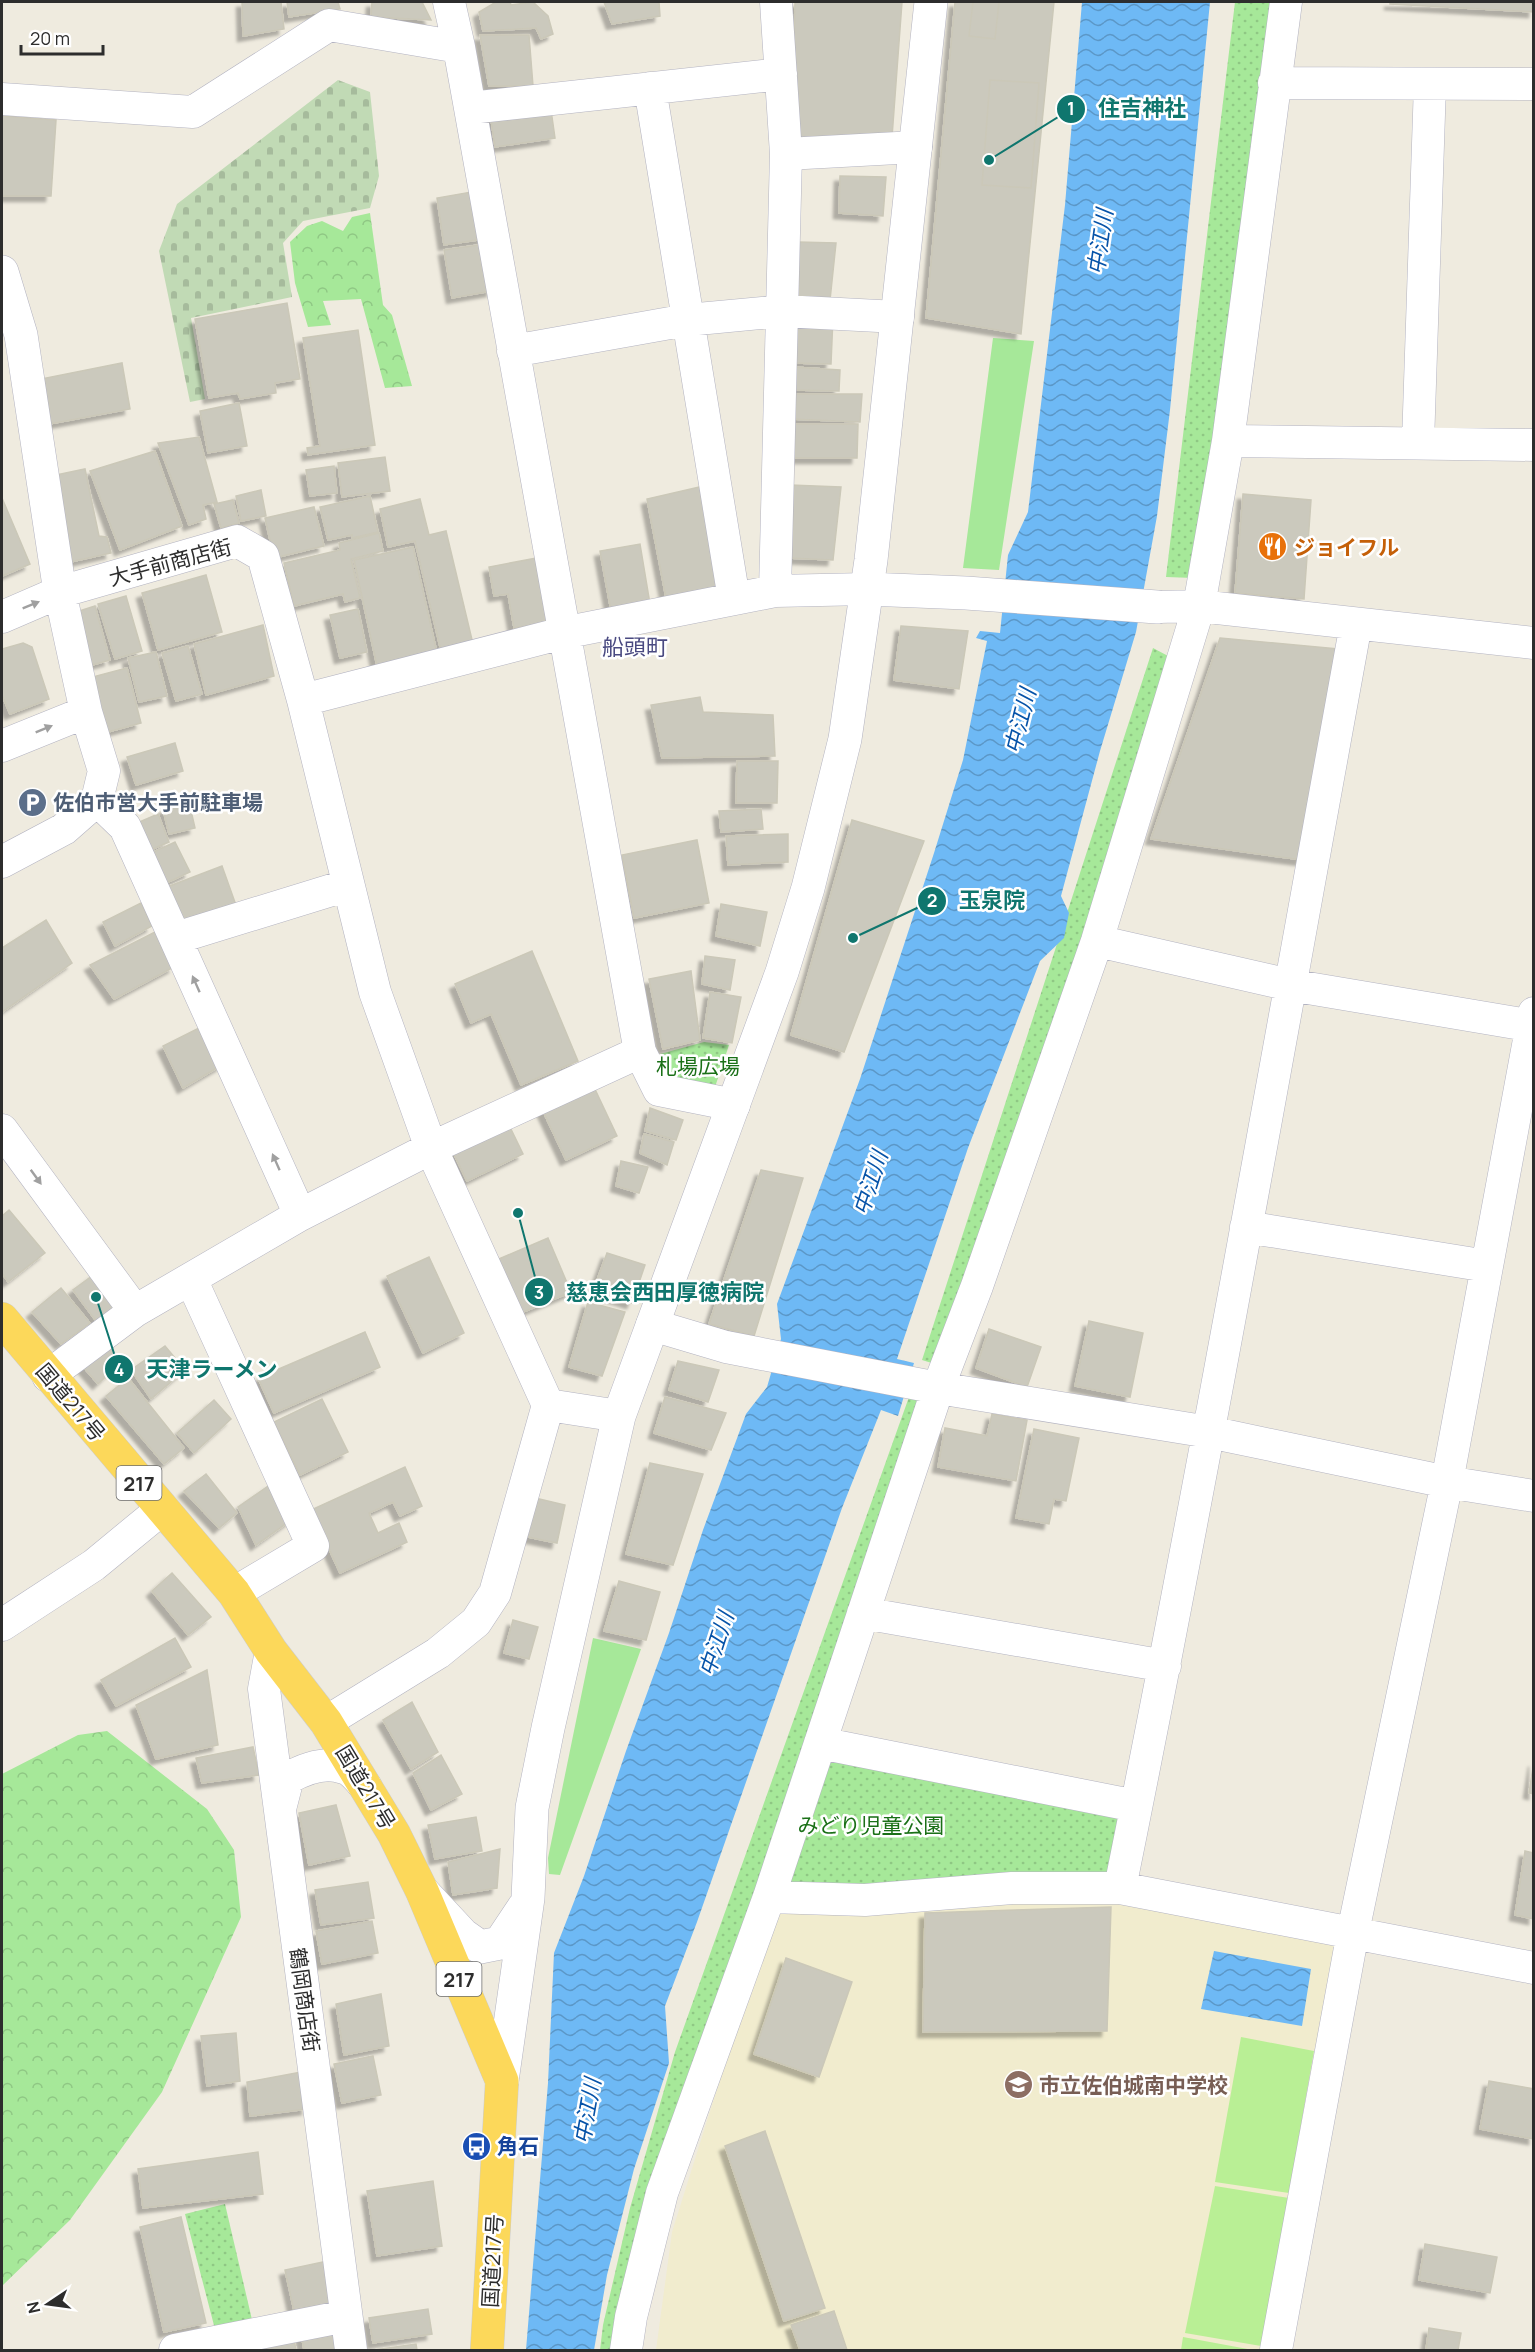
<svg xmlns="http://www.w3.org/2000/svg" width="1535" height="2352" font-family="Manrope,'Noto Sans JP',sans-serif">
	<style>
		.education { fill: #f1ecce }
		.grass { fill: url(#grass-dots) }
		.forest { fill: url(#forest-crowns) }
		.cemetery { fill: url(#cemetery-stones) }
		.garden { fill: #a6e899 }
		.pitch { fill: #b9ef95 }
		.water { fill: url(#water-waves) }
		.building { fill: #cbc9bd; stroke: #cbc8b8; stroke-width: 1.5; filter: url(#shadow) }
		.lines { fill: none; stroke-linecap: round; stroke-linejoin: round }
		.minor-casing { stroke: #b3b3c1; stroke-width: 33 }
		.tertiary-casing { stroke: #b3b3c1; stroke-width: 34 }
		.trunk-casing { stroke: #cdcdcd; stroke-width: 34 }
		.minor { stroke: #fff; stroke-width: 32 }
		.tertiary { stroke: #fff; stroke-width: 33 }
		.trunk { stroke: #fcd85a; stroke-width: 33 }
		.oneway { fill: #a0a0a0 }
		.labels { text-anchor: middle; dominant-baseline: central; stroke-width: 5; stroke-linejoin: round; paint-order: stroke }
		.shield { fill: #fff; stroke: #6c6c6c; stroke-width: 1.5 }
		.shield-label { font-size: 20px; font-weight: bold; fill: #2d2d2d }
		.food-label { font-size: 21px; font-weight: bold; fill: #c56008; stroke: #fff; text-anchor: start }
		.street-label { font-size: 21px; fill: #2d2d2d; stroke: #fff }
		.service-label { font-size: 21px; font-weight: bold; fill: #4e5e75; stroke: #fff; text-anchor: start }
		.park-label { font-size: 21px; fill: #1a7017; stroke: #fff }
		.education-label { font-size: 21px; font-weight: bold; fill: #785e54; stroke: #fff; text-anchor: start }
		.transit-label { font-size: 21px; font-weight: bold; fill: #164399; stroke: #fff; text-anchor: start }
		.water-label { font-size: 22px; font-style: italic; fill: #0653a8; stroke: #fff }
		.neighbourhood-label { font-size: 22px; fill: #4a4a81; stroke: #fff }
		.leader { fill: none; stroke: #0f766e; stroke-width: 2 }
		.callout-dot { fill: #0f766e; stroke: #fff; stroke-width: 2 }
		.mark-label { font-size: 18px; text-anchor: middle; font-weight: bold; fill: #fff }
		.callout-label { font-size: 22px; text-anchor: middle; font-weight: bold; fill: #0f766e; stroke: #fff; stroke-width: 5; stroke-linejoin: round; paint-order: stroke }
	</style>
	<defs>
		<pattern id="grass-dots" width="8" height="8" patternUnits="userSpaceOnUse" patternTransform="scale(1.5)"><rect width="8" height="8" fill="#a6e899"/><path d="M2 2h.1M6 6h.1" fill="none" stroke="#8fc784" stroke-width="1.8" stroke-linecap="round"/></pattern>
		<pattern id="forest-crowns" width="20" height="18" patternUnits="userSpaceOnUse" patternTransform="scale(1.5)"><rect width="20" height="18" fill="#a6e899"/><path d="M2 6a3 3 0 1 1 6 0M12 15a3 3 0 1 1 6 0" fill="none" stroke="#8fc784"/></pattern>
		<pattern id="cemetery-stones" width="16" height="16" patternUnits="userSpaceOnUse" patternTransform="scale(1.5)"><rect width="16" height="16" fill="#c1dab5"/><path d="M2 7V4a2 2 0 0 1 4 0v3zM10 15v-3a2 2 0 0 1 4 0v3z" fill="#a6bb9c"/></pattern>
		<pattern id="water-waves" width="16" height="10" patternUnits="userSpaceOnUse" patternTransform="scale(1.5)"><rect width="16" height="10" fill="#6eb9f5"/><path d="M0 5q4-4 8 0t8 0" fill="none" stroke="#5b97c7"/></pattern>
		<filter id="shadow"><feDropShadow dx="-5.5" dy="5.5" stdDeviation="1.5" flood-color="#0004"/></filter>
	</defs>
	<rect width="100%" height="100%" fill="#efebdf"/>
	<!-- education -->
	<path class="education" d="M1120,1896L1346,1938L1265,2350H656L672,2232L775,1905Z"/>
	<!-- grass -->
	<path class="grass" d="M1235,2H1273L1194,578L1166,577Z
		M1153,648L1170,657L1166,691L941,1366L922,1360Z
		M704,1042L729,1045L712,1096L665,1076L660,1054Z
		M909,1397L930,1404L620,2350H600L603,2325L630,2208L675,2052Z
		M827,1749L1131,1811L1116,1883L778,1890Z
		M225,2204L253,2324L216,2333L185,2214Z"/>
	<!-- forest -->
	<path class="forest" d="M370,213L383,305L392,315L412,386L385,388L361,299L323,301L331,325L308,327L295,283L290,242L307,226L322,221L343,231L352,217Z
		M107,1731L207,1809L234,1850L241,1917L162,2092L70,2220L2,2286V1774L78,1735Z"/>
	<!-- cemetery -->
	<path class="cemetery" d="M338,80L370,92L379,176L370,208L303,221L283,243L292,297L191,318L205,399L190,402L159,251L177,204Z"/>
	<!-- garden -->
	<path class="garden" d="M993,338L1034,341L999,570L963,568Z
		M593,1638L641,1649L560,1875L549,1874L548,1858Z"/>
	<!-- pitch -->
	<path class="pitch" d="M1241,2037L1314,2051L1289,2193L1215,2182Z
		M1215,2186L1289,2198L1261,2346L1185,2333Z
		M1183,2337L1253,2350H1181Z"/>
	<!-- water -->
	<path class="water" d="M1082,2H1210L1170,410L1157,516L1136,632L1100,751L1061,896L1069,913L1064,938L1040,961L968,1148L897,1359L914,1363L898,1416L881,1410L842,1508L697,1922L665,2006L669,2063L634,2169L607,2275L594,2350H526L548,2083L554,1953L584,1876L626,1751L669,1633L703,1530L746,1414L767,1387L781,1339L777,1304L860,1079L934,853L963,760L987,641L976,638L980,631L1000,633L1008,555L1028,512L1065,205Z
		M1214,1951L1311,1969L1302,2026L1201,2009Z"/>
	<!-- building -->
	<path class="building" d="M242,2H281L284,29L243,36Z
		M287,2H338L340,9L289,17Z
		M372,2H422L431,20L371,17Z
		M496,2H510L511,5L533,2L548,16L553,34L541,39L536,28L483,31L479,12Z
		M604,2H659L660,16L612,24Z
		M795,2H902L892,137L792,138Z
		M955,2H1054L1021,334L926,318Z
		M973,2H999L995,39L969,36Z
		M1390,2H1534V12L1390,4Z
		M480,35H529L533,86H489Z
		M990,80L1039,83L1031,188L982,185Z
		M550,103L555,138L495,147L490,112Z
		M2,116L56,120L51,196H2Z
		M840,176L886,177L883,216L839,213Z
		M477,191L484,239L444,245L437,198Z
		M798,242L836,243L830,300L794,299Z
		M485,244L492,291L452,298L444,250Z
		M287,303L300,379L275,383L276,393L240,399L238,393L209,398L195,319Z
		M795,317H833L831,364L793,363Z
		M358,330L375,445L308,455L307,448L320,446L303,338Z
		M122,363L130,409L50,424L41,379Z
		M793,367L840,370L839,391L793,390Z
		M792,394H862L860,422L791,419Z
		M239,403L247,446L208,453L200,411Z
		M790,424H858L857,458H786Z
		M199,437L217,502L203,505L206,519L189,525L158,443Z
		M155,451L182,526L120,550L90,471Z
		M385,457L390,491L342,497L338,463Z
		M334,466L337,493L310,496L306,470Z
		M85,469L99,536L107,537L111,553L70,562L51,476Z
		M790,485L841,487L833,560L787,558Z
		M704,486L724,594L667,603L647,499Z
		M261,490L266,516L241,521L236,496Z
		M1243,494L1311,500L1304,599L1235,593Z
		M370,496L378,532L352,538V535L328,540L320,507Z
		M2,498L30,564L2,576Z
		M420,499L429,535L446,531L473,644L441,651L415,541L388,547L380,509Z
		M233,500L239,523L221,528L214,504Z
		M314,507L324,546L274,558L265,518Z
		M379,533L383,551L351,559L360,598L345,602L343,594L294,606L284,563L340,550L339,543Z
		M640,544L650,604L611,611L600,551Z
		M413,547L437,653L377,666L354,560Z
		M537,558L548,622L514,628L508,594L494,596L489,567Z
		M206,575L222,632L158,650L142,593Z
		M126,596L142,651L115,659L98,604Z
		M95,606L110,660L85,667L76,612Z
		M358,609L367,652L340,658L330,615Z
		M263,625L274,676L206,695L194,644Z
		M901,626L968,631L959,689L894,680Z
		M1220,638L1338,649L1302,860L1151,839Z
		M23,643L32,647L49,699L10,714L2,695V649Z
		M188,646L202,694L176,701L162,653Z
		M156,652L167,696L139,702L128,658Z
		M127,668L141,723L104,733L89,678Z
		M700,697L703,712L773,715L775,756L662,758L651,705Z
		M175,743L183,771L136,785L127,757Z
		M737,761H778L777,803H736Z
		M189,802L195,828L169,834L163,809Z
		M761,809L763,829L721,832L719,811Z
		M158,814L169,842L148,851L135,824Z
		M852,820L924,841L844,1052L791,1035Z
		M788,834V862L728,865L726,836Z
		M697,840L709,903L634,918L622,855Z
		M175,842L190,872L164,884L149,854Z
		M222,866L237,908L182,927L167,887Z
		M141,903L152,926L115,946L103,922Z
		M721,904L767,912L760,946L716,936Z
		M46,920L72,963L2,1012V948Z
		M155,932L174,967L114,999L90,965Z
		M532,951L578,1061L521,1085L491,1014L471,1023L455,984Z
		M705,956L735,960L730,990L702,984Z
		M691,971L700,1040L663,1049L649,979Z
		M710,992L741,997L732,1043L703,1038Z
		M203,1026L222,1065L183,1088L163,1046Z
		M593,1085L617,1136L566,1160L542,1109Z
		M650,1108L683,1120L676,1140L645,1131Z
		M508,1123L523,1154L467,1181L452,1150Z
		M644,1134L674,1142L667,1165L640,1153Z
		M621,1161L648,1167L639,1193L616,1186Z
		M761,1170L803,1178L754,1336L709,1324Z
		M9,1210L45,1253L8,1282L2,1273V1216Z
		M548,1238L571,1292L521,1313L499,1259Z
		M607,1253L645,1265L632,1303L593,1291Z
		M429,1257L464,1333L423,1353L387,1276Z
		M96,1273L119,1304L96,1321L73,1290Z
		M61,1288L90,1323L61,1344L32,1312Z
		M588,1302L625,1312L602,1376L569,1367Z
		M1089,1321L1143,1333L1130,1397L1075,1386Z
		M989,1329L1041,1347L1027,1387L976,1368Z
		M365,1332L380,1367L274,1413L258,1378Z
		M105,1341L120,1363L98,1384L78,1361Z
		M165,1346L185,1370L151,1399L131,1370Z
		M678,1361L719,1370L708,1402L669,1390Z
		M128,1378L184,1448L164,1464L106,1396Z
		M665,1397L726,1413L711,1450L654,1433Z
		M322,1399L348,1452L300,1475L274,1422Z
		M214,1400L231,1419L194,1453L177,1433Z
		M992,1414L1027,1420L1016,1481L938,1467L945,1428L987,1436Z
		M1034,1429L1079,1438L1066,1501L1054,1499L1049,1524L1016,1518Z
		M650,1463L703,1474L673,1565L626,1554Z
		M405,1467L422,1506L400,1516L393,1502L369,1513L378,1533L399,1523L407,1542L340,1573L311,1510Z
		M206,1474L237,1513L219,1528L184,1491Z
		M271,1484L291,1520L256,1545L238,1507Z
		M531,1497L565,1505L557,1543L523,1536Z
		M172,1573L211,1617L188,1635L152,1591Z
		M619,1581L660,1592L646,1640L604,1631Z
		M513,1620L538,1627L529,1659L504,1653Z
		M175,1638L191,1667L116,1706L101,1680Z
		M207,1670L218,1745L156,1759L136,1705Z
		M412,1702L438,1752L411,1769L383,1720Z
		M253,1747L259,1775L202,1783L196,1758Z
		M441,1755L462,1794L431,1810L413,1773Z
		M1534,1761V1794L1529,1793Z
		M336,1805L350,1856L309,1865L299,1813Z
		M476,1817L482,1851L435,1859L428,1825Z
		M500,1849L497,1888L453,1895L448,1862Z
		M1525,1851L1534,1853V1919L1515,1915Z
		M368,1882L374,1918L321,1925L315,1890Z
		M1111,1907L1107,2031L923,2032L925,1913Z
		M372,1921L378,1953L322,1964L316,1931Z
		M786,1958L852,1982L819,2077L754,2054Z
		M381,1994L389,2046L344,2055L336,2004Z
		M236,2033L240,2081L207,2086L201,2036Z
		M373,2056L381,2095L342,2103L334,2064Z
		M302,2072L307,2109L250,2116L247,2082Z
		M1489,2081L1534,2089V2139L1480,2129Z
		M765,2131L825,2308L784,2321L725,2146Z
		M258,2152L263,2194L143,2208L138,2169Z
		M433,2181L442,2246L377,2256L367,2191Z
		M181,2217L206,2323L164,2332L140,2227Z
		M1425,2244L1497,2257L1490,2293L1419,2280Z
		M328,2261L338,2306L295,2315L285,2270Z
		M428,2309L432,2334L373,2343L369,2318Z
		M834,2311L847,2350H800L791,2325Z
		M340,2326L344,2350H304L301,2333Z
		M1429,2328L1461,2333L1458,2350H1426Z
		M293,2334L296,2350H226Z
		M416,2344L417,2350H374Z"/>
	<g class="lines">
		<defs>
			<path id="minor" d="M449,2L459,47L640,1052L659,1090L734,1105
				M1274,83L1534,84
				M650,88L734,599
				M2,99L193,112L329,25L459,47
				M470,108L781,74
				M786,154L916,147
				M513,351L687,320L782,311L898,317
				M1228,441L1534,445
				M1418,443L1430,84
				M775,591L786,154L776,2
				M1157,607L1199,606L1534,643
				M2,617L60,592L237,541L263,556L303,700L375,992L431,1148L548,1405L619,1416
				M303,700L563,633L775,591L867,589
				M2,746L86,712
				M97,800L125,827L300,1215
				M2,862L64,829L97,800L104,771L86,712L60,592
				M176,938L348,885
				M1097,941L1290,985L1534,1026
				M2,1130L135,1311
				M1246,1227L1487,1266
				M191,1279L313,1546L234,1593
				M652,1325L726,1347L938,1388L1209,1432L1447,1482L1534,1496
				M48,1376L135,1311L300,1215L431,1148L640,1052
				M863,1613L1165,1666
				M2,1625L94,1565L162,1509
				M271,1651L264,1689L351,2350
				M326,1722L438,1653L476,1622L495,1593L548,1405
				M820,1743L1136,1806
				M280,1809L288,1778C304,1769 326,1761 344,1768C352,1770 360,1781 366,1787
				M1120,1888C1205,1468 1279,1046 1356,624
				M769,1897L865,1900L1012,1888H1120L1534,1968
				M175,2350L346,2316
				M626,2350L631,2317L662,2193L769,1897L938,1388L977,1286L1097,941L1199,606L1228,441L1286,2
				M1276,2350L1353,1932L1447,1482L1534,1013"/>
			<path id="tertiary" d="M2,272L21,335L60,592
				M867,589L966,593L1157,607
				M423,1892L463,1935L480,1947L500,1943L524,1907
				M502,2081L528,1898L532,1808L548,1728L619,1416L782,972L808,888L845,739L871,560L931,2"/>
			<path id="trunk" d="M2,1319L234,1593L271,1651L326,1722L394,1834L422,1891L502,2081L487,2350"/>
		</defs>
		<!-- minor casing -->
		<use href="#minor" class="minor-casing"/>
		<!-- tertiary casing -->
		<use href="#tertiary" class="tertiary-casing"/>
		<!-- trunk casing -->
		<use href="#trunk" class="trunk-casing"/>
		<!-- minor -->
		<use href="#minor" class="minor"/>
		<!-- tertiary -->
		<use href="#tertiary" class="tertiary"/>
		<!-- trunk -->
		<use href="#trunk" class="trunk"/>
	</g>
	<!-- one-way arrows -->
	<defs><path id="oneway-solid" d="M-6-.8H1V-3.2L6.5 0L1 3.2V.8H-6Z" transform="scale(1.5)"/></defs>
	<g class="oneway">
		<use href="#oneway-solid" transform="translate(31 605) rotate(-22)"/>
		<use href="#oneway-solid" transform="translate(44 729) rotate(-22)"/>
		<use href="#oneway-solid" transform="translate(196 984) rotate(-114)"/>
		<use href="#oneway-solid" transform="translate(276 1162) rotate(-114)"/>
		<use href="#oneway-solid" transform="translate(36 1177) rotate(54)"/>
	</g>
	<!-- icons -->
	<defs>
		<symbol id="restaurant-disc" viewBox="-11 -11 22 22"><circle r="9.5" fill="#e8710a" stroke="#fff"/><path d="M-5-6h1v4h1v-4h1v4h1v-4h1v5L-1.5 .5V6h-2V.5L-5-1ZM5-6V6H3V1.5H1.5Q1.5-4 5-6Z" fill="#fff"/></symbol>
		<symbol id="parking-disc" viewBox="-11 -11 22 22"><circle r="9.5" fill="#5c6f8a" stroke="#fff"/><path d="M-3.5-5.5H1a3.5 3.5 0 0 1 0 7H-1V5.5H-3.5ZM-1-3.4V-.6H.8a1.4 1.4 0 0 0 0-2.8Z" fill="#fff"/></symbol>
		<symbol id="school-disc" viewBox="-11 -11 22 22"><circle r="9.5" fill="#8d6e63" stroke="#fff"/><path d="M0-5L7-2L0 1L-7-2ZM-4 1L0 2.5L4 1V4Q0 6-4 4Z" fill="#fff"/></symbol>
		<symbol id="bus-disc" viewBox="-11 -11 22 22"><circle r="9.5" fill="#1a4fb4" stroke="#fff"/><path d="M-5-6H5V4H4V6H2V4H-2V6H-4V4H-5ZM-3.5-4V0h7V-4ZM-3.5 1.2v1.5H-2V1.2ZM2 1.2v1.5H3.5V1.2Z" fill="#fff"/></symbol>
	</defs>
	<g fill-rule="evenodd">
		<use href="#restaurant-disc" x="1256" y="530" width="33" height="33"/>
		<use href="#parking-disc" x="16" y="786" width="33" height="33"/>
		<use href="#school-disc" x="1002" y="2068" width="33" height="33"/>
		<use href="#bus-disc" x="460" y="2130" width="33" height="33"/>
	</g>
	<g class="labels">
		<!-- shield labels -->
		<g class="shield">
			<rect x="116.5" y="1466" width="45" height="34" rx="4.5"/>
			<rect x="436.5" y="1962" width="45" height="34" rx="4.5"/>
		</g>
		<g class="shield-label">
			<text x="139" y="1483">217</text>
			<text x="459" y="1979">217</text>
		</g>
		<!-- food labels -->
		<g class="food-label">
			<text x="1294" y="547">ジョイフル</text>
		</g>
		<!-- street labels -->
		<g class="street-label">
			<text transform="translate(170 562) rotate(-15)">大手前商店街</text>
			<text transform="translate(71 1402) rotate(50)">国道217号</text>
			<text transform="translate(366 1787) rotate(59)">国道217号</text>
			<text transform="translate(305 2000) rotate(82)">鶴岡商店街</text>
			<text transform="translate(492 2261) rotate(-87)">国道217号</text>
		</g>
		<!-- service labels -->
		<g class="service-label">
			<text x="53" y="802">佐伯市営大手前駐車場</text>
		</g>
		<!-- park labels -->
		<g class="park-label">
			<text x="698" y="1066">札場広場</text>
			<text x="871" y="1825">みどり児童公園</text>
		</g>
		<!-- education labels -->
		<g class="education-label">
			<text x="1039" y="2085">市立佐伯城南中学校</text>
		</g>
		<!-- transit labels -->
		<g class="transit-label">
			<text x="497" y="2146">角石</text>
		</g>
		<!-- water labels -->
		<g class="water-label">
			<text transform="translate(1100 242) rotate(-82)">中江川</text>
			<text transform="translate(1020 721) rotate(-76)">中江川</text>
			<text transform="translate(870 1183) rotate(-72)">中江川</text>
			<text transform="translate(716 1644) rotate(-72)">中江川</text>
			<text transform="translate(587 2111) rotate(-80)">中江川</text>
		</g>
		<!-- neighbourhood labels -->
		<g class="neighbourhood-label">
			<text x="635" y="647">船頭町</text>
		</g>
	</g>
	<!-- callouts -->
	<path class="leader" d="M989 160L1071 109M853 938L932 901M518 1213L539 1292M96 1297L119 1369"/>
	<g class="callout-dot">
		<circle cx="989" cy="160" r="6"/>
		<circle cx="853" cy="938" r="6"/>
		<circle cx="518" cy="1213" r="6"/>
		<circle cx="96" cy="1297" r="6"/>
		<circle cx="1071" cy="109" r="15"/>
		<circle cx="932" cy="901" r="15"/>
		<circle cx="539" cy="1292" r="15"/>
		<circle cx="119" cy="1369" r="15"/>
	</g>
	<g class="mark-label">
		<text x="1071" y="115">1</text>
		<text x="932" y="907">2</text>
		<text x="539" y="1299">3</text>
		<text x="119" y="1376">4</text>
	</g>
	<g class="callout-label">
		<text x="1142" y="116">住吉神社</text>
		<text x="992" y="908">玉泉院</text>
		<text x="665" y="1300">慈恵会西田厚徳病院</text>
		<text x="212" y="1377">天津ラーメン</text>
	</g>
	<!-- border -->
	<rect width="1535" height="2352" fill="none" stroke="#2d2d2d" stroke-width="6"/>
	<!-- north arrow -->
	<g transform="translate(48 2304) rotate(257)" stroke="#ffffff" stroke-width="4.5" paint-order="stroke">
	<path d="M0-4.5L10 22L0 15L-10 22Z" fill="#2d2d2d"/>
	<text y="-9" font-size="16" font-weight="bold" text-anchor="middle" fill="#2d2d2d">N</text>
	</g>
	<!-- scale -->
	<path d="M21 45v9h82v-9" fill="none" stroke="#2d2d2d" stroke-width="3"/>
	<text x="30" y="45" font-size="18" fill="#2d2d2d" stroke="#ffffff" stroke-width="4.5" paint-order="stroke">20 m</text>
</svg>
